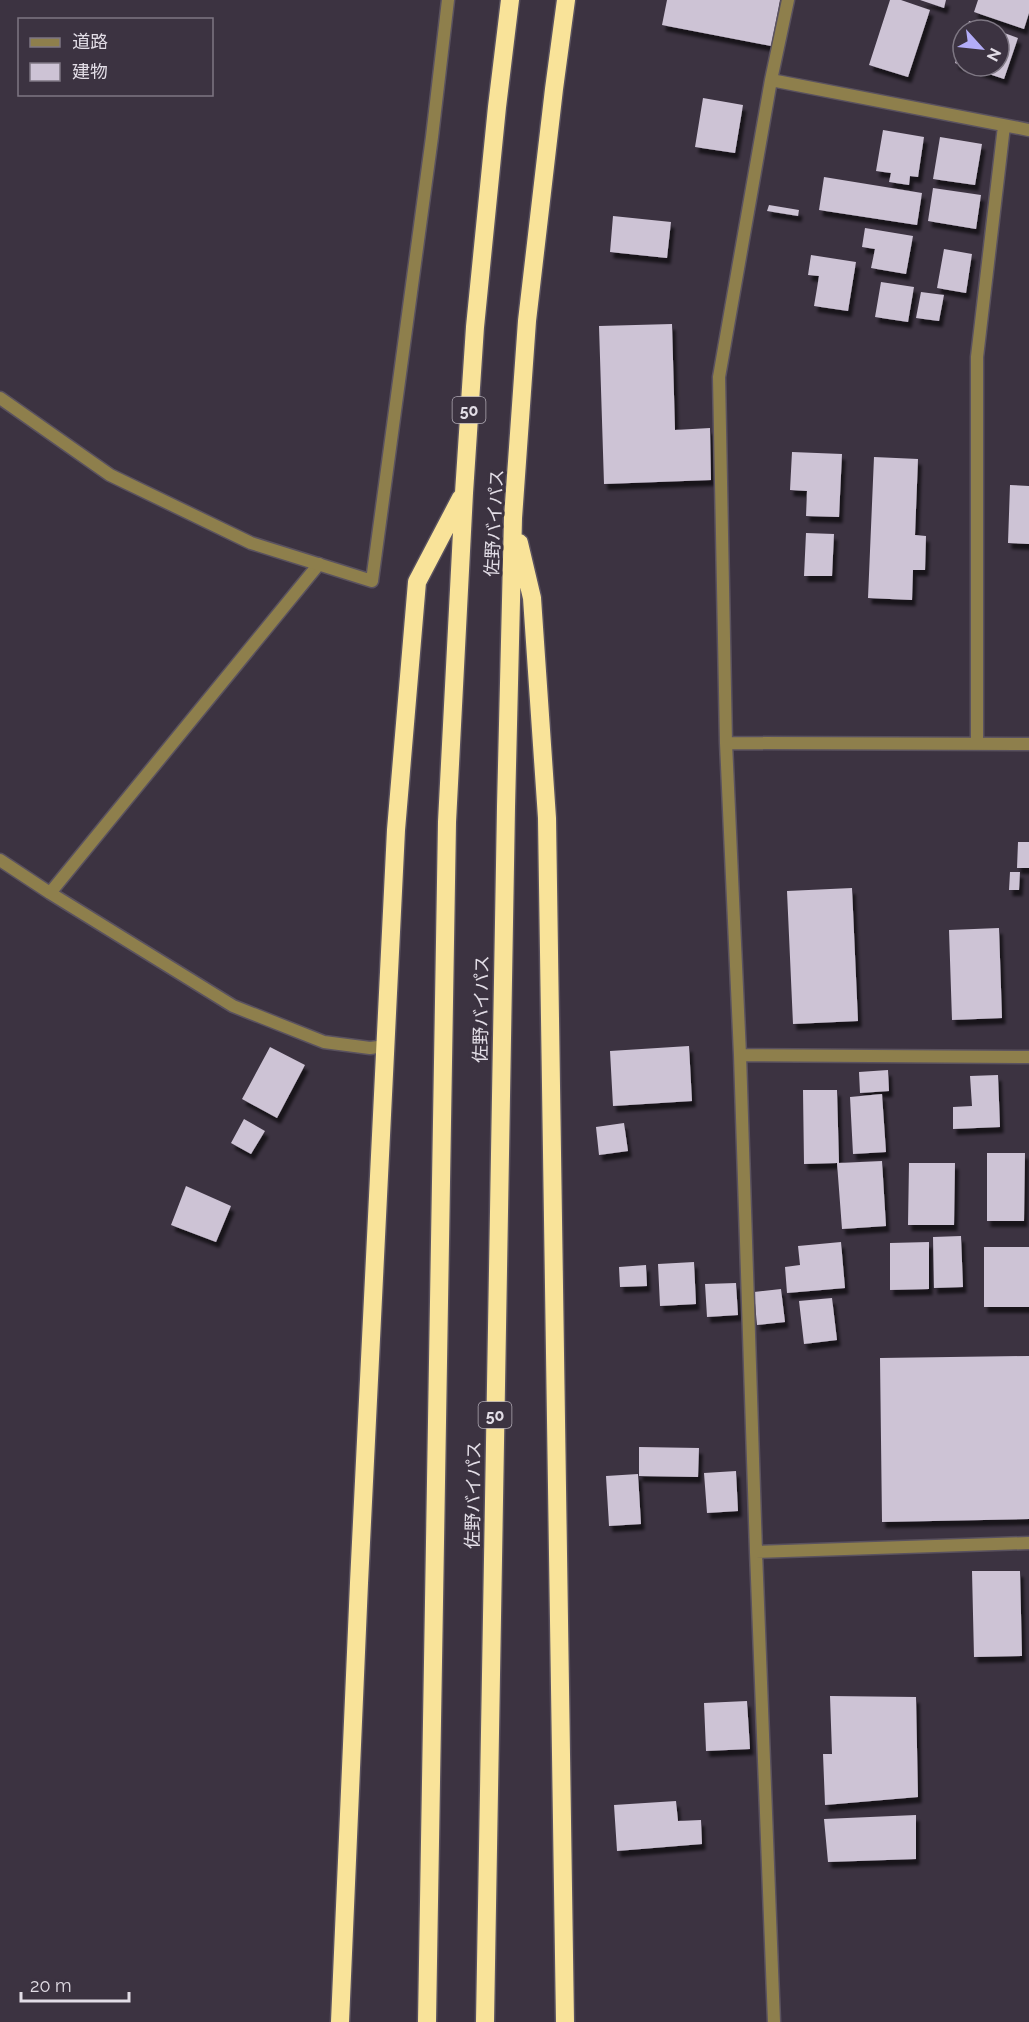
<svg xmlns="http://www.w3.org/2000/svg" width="1029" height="2022" font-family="Raleway,'Noto Sans JP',sans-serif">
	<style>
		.building { fill: #cdc3d5; filter: url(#shadow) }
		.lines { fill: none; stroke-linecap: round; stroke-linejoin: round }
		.lane-casing { stroke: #5a525f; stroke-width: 15 }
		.street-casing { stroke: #5a525f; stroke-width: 15 }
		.highway-casing { stroke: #5a525f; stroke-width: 21 }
		.lane { stroke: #8e7f4c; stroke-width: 12 }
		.street { stroke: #8e7f4c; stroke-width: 12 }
		.highway { stroke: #f9e399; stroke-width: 18 }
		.labels { text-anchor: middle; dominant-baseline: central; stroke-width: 6; stroke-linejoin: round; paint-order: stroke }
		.shield { fill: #3c3341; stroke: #b0aab4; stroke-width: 1.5 }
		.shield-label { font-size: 16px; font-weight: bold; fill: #e2dde6 }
		.street-label { font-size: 18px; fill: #e2dde6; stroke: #3c3341 }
	</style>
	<defs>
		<filter id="shadow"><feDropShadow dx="3.5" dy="6" stdDeviation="1.5" flood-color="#0009"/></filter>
	</defs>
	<rect width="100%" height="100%" fill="#3c3341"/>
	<!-- building -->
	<path class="building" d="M667,0H780L771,46L662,25Z
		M890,0H901L930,10L908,77L869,65Z
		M920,0H946L944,8Z
		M978,0H1029V13L1024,29L974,12Z
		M969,21L994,30H966Z
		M999,31L1018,38L1004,79L965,66H999Z
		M963,40V66L955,63Z
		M703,98L743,105L735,153L695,147Z
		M883,130L924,137L918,177L910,176L909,185L889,182L891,173L876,171Z
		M940,137L982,144L975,185L933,179Z
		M824,177L922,193L917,225L819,210Z
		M933,188L981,195L976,229L928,221Z
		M769,205L799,210L798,216L767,211Z
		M613,216L671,222L667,258L610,252Z
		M865,228L913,236L906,274L871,268L875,249L862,247Z
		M944,249L972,254L966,293L937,288Z
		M811,255L856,262L848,311L814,306L819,276L808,275Z
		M881,282L914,287L908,322L875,317Z
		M921,292L944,295L939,321L916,318Z
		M672,324L675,430L710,428L711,480L604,484L599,326Z
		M792,452L842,454L839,517L806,516L807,491L790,490Z
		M874,457L918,459L915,535L926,536L925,570H913L912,600L868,598Z
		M1010,485L1029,486V544L1008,543Z
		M806,533L834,534L832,576H804Z
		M1018,842H1029V868H1017Z
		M1010,872H1020L1019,890H1009Z
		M852,888L858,1021L793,1024L787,891Z
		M999,928L1002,1018L952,1020L949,930Z
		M689,1046L692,1101L613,1106L610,1051Z
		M270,1047L305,1065L277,1118L242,1099Z
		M888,1070L889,1091L860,1093L859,1072Z
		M998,1075L1000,1127L953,1129V1107L972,1106L970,1076Z
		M803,1090H837L839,1163L882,1161L886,1226L842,1229L837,1163L804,1164Z
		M882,1094L886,1152L853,1154L850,1097Z
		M244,1119L265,1131L251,1154L231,1143Z
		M624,1123L628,1151L599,1155L596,1127Z
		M987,1153H1025L1024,1221H987Z
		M909,1163H955L954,1225H908Z
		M186,1186L231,1206L216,1242L171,1225Z
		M961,1236L963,1287L934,1288L933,1237Z
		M841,1242L845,1288L787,1293L785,1267L800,1265L798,1246Z
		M929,1242V1289L890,1290V1243Z
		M984,1247H1029V1307H984Z
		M694,1262L696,1304L660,1306L658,1264Z
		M646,1265L647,1286L620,1287L619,1267Z
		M736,1283L738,1315L707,1317L705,1284Z
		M781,1289L785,1322L757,1325L754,1292Z
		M832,1298L837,1340L804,1344L799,1301Z
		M1029,1356V1519L882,1522L880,1358Z
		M639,1447L699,1448L698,1477L639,1476Z
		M736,1471L738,1511L707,1513L704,1473Z
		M638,1474L641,1524L609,1526L606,1476Z
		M972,1571H1020L1022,1656L974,1657Z
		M830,1696L916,1697L918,1797L825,1805L823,1754H832Z
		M747,1701L750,1749L706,1751L704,1703Z
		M676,1801L678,1821L701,1820L702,1844L617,1851L614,1805Z
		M916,1815V1859L828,1862L824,1819Z"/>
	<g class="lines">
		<defs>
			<path id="lane" d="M319,564L50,893L233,1006L324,1042L370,1048L386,1046
				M0,860L50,893"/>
			<path id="street" d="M788,0L771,80L1029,130
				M771,80L719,377L726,743L740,1055L756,1552L774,2022
				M0,398L110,475L251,543L372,581L432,137L448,0
				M726,743L1029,744
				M977,744V357L1004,126
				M740,1055L1029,1057
				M756,1552L1029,1543"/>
			<path id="highway" d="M519,543L532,598L547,818L565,2022
				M340,2022L359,1583L396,830L417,582L461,498
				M427,2022L447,822L464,493L475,327L497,107L510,0
				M485,2022L506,807L513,518L527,321L554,89L566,0"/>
		</defs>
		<!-- lane casing -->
		<use href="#lane" class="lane-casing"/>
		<!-- street casing -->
		<use href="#street" class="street-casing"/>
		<!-- highway casing -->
		<use href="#highway" class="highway-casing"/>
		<!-- lane -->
		<use href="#lane" class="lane"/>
		<!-- street -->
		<use href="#street" class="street"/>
		<!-- highway -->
		<use href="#highway" class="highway"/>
	</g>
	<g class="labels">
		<!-- shield labels -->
		<g class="shield">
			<rect x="452.5" y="397" width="33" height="26" rx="4.5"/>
			<rect x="478.5" y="1402" width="33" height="26" rx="4.5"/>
		</g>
		<g class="shield-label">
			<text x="469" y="410">50</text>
			<text x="495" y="1415">50</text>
		</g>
		<!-- street labels -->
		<g class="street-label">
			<text transform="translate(494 523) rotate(-87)">佐野バイパス</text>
			<text transform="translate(481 1009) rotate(-89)">佐野バイパス</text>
			<text transform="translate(473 1495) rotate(-89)">佐野バイパス</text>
		</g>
	</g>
	<!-- legend -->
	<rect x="18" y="18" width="195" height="78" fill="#3c3341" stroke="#7e7783" stroke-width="1.5"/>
	<rect x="30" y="38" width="30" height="9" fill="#8e7f4c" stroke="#7e7783" stroke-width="1.5"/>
	<text x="72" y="48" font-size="18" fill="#e2dde6">道路</text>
	<rect x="30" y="63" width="30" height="18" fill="#cdc3d5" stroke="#7e7783" stroke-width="1.5"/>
	<text x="72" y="78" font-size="18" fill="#e2dde6">建物</text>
	<!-- north arrow -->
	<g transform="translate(981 48) rotate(117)"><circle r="28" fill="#3c3341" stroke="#7e7783" stroke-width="1.5"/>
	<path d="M0-4.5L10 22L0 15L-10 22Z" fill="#b3adf9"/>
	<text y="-9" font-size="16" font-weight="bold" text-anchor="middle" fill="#e2dde6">N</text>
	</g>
	<!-- scale -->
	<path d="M21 1992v9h108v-9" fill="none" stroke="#e2dde6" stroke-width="3"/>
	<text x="30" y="1992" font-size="18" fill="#e2dde6" stroke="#3c3341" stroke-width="4.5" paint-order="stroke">20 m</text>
</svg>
